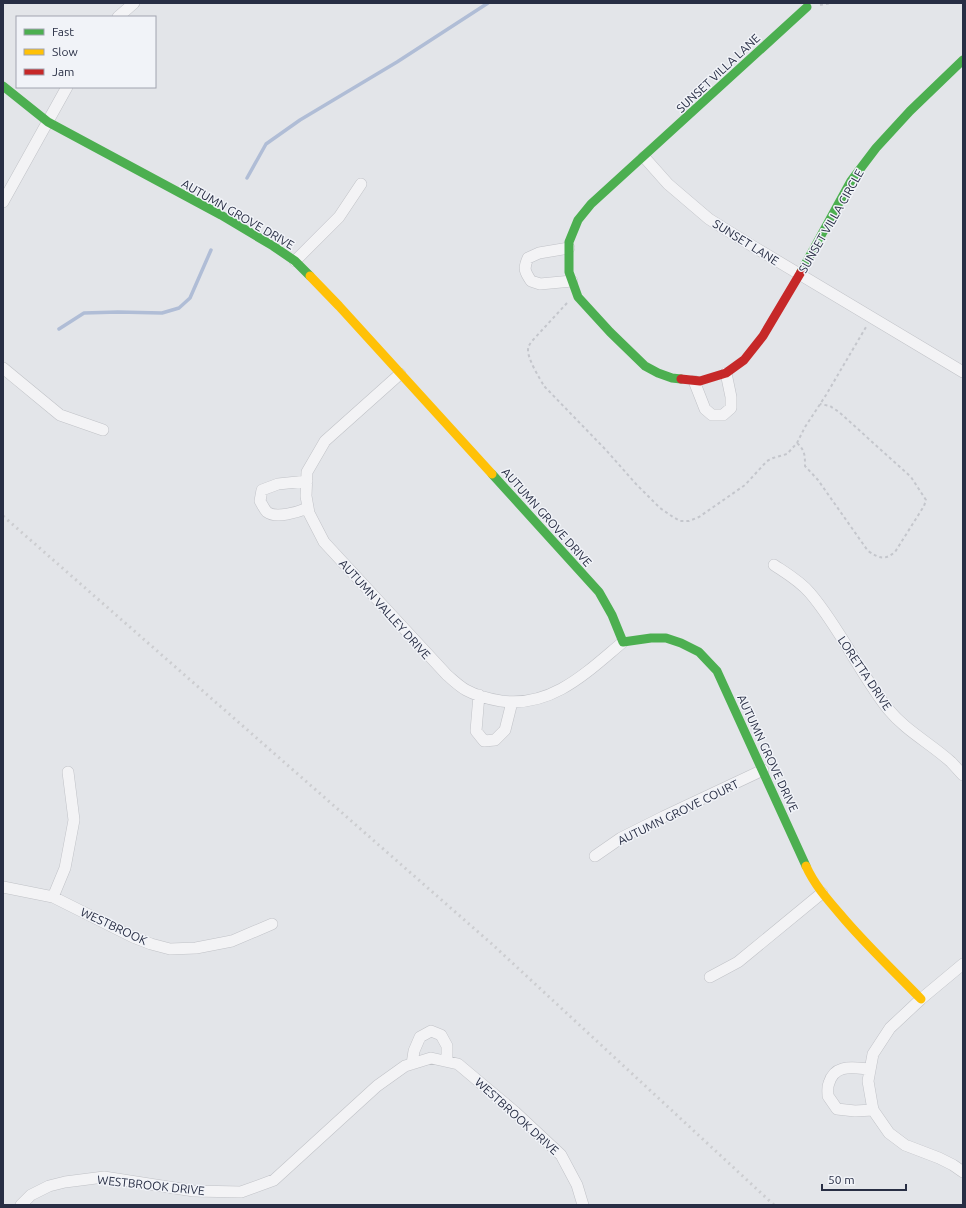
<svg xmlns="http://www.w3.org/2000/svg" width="966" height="1208" font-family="Ubuntu,sans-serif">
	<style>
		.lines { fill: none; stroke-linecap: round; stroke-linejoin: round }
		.stream { stroke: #b0bdd6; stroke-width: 3.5 }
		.street-casing { stroke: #c0c2c7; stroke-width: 12 }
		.path { stroke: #c4c6cc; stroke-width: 2; stroke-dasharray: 3 3; stroke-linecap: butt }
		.street { stroke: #f3f3f5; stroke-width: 11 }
		.fast { stroke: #4caf50; stroke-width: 9 }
		.slow { stroke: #ffc107; stroke-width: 9 }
		.jam { stroke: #c62828; stroke-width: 9 }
		.rail { stroke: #cccdd0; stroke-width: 3; stroke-dasharray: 2 4; stroke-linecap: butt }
		.labels { text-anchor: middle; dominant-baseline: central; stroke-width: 3; stroke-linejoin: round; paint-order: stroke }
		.street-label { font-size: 12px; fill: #282e44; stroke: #f1f3f8 }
	</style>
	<rect width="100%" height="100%" fill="#e3e5e9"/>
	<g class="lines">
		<!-- stream -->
		<path class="stream" d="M247,178L266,144L300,120L397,62L488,3
			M59,329L84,313L118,312L162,313L179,308L190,298L211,250"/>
		<defs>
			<path id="street" d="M118,17L134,3
				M644,157L668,184L709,219L749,244L963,372
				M3,202L67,87
				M569,248L539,253L528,258C523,269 525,272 531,281L540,284L572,281
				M295,261L339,217L361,184
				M3,368L60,415L103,430
				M400,374L325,441L307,472L306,496L309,513L324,542L447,675C453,680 459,686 466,690C477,696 489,699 501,701C552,708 587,672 623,642
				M694,381L705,409L712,415H723L731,408V397L726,373
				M307,481L278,484L262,490L260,501C262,504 264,509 267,512C276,519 298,512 308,508
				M774,565C786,573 800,581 810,593C840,628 859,672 888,709C906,731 930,743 951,762C955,766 959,771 963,775
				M479,695L476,731L484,741L495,740L505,730L512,702
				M595,856L621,838L663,817L763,770
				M3,887L53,897L133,937L151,944L170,949L196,948L232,941L272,924
				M53,897L65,868L74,820L68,772
				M963,964L921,999L890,1028L873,1054L868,1081L873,1110L889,1133L905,1145L939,1158L953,1165L963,1172
				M710,977L738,962L822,893
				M412,1064L414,1051L420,1037L431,1031L441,1035L447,1046V1061
				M870,1069C854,1068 835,1063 829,1083C827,1087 828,1092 828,1096L837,1109L855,1111L873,1110
				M21,1205L31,1195L49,1186L65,1182L104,1177L194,1191L241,1192L274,1180L377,1086L405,1066L431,1058L458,1064L515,1112L561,1155L577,1185L583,1205"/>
		</defs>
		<!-- street casing -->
		<use href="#street" class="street-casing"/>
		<!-- path -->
		<path class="path" d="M820,5L832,3
			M567,303L532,341C530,344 528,346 528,350C528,360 539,377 544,386L605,449L636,484L660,508L673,517L680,521H689L699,517L745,485L767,461L773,458L787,454L797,443L805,427L826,395L866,327
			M797,443C805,450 805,456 805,466L818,480L868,551C879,558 884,561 895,552L924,506L926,500L911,477L839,412L830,406L820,404"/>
		<!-- street -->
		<use href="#street" class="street"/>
		<!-- fast -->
		<path class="fast" d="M3,86L48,122L221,215L273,246L295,261L310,276
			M801,272L851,181L876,148L910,111L963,60
			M681,379L672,378L658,373L645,366L610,332L578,297L569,272V242L578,220L591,204L807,7
			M492,474L599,592L612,615L623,642L651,638H666L681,643L699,652L717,671L806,866"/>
		<!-- slow -->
		<path class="slow" d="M310,276L339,306L492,474
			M806,866C814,884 827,899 840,914C865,944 894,971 921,999"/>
		<!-- jam -->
		<path class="jam" d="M681,379L700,381L726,373L744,360L763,336L801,272"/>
		<!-- rail -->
		<path class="rail" d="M3,516L493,945L774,1205"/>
	</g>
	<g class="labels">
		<!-- street labels -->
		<g class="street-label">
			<text transform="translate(718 73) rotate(-43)">SUNSET VILLA LANE</text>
			<text transform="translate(238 214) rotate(30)">AUTUMN GROVE DRIVE</text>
			<text transform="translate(831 221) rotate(-60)">SUNSET VILLA CIRCLE</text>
			<text transform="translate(746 242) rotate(32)">SUNSET LANE</text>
			<text transform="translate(547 517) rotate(48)">AUTUMN GROVE DRIVE</text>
			<text transform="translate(385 609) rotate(48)">AUTUMN VALLEY DRIVE</text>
			<text transform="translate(865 673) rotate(56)">LORETTA DRIVE</text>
			<text transform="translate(768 753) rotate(65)">AUTUMN GROVE DRIVE</text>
			<text transform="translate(678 812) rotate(-26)">AUTUMN GROVE COURT</text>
			<text transform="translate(114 926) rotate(25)">WESTBROOK</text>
			<text transform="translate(517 1116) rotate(42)">WESTBROOK DRIVE</text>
			<text transform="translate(151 1185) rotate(6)">WESTBROOK DRIVE</text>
		</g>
	</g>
	<!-- border -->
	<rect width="966" height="1208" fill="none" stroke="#282e44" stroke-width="8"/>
	<!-- legend -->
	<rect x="16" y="16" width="140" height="72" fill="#f1f3f8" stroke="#a1a4b0"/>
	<rect x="24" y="29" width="20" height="6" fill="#4caf50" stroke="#a1a4b0"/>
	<text x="52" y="36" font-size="12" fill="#282e44">Fast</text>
	<rect x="24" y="49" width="20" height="6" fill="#ffc107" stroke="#a1a4b0"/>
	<text x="52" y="56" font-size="12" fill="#282e44">Slow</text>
	<rect x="24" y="69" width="20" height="6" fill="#c62828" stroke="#a1a4b0"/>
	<text x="52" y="76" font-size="12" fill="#282e44">Jam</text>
	<!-- scale -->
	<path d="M822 1184v6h84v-6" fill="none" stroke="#282e44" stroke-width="2"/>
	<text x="828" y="1184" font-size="12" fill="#282e44" stroke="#f1f3f8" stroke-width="3" paint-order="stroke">50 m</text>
</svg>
